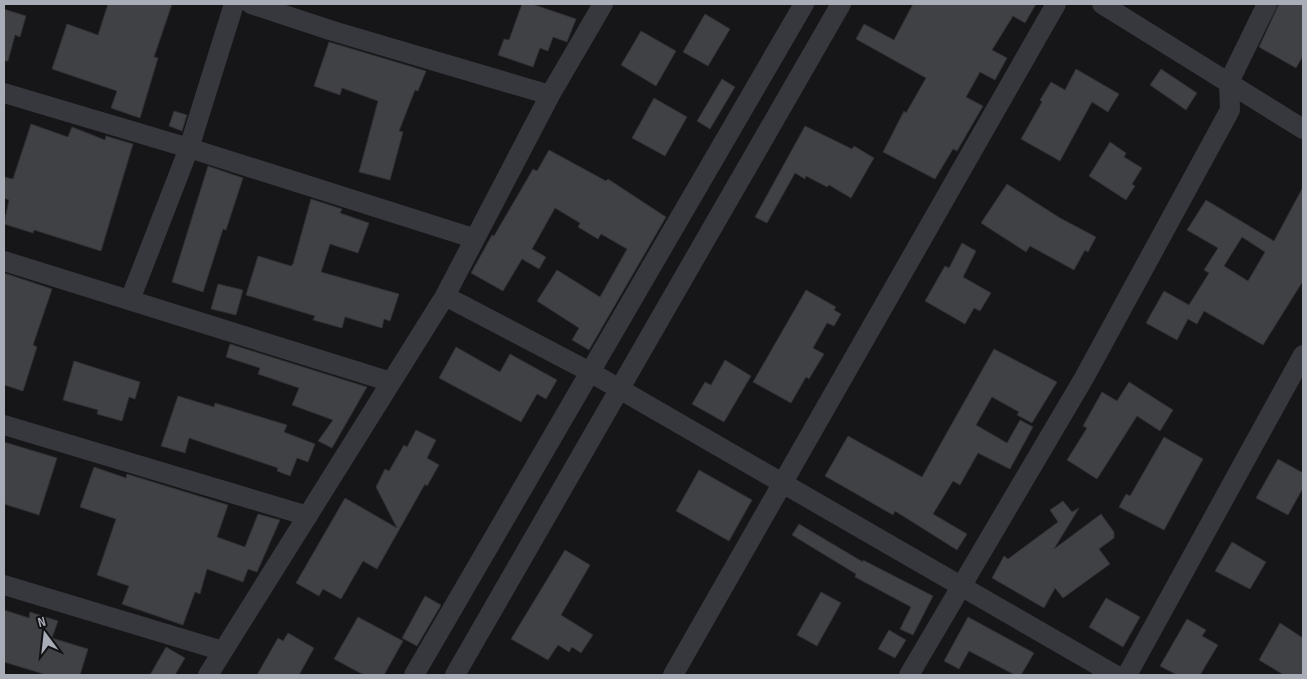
<svg xmlns="http://www.w3.org/2000/svg" width="1307" height="679" font-family="'Sofia Sans Condensed',sans-serif">
	<style>
		.building { fill: #404145; stroke: #303034; fill-rule: evenodd }
		.lines { fill: none; stroke-linecap: round; stroke-linejoin: round }
		.minor { stroke: #37383d; stroke-width: 20 }
	</style>
	<rect width="100%" height="100%" fill="#161618"/>
	<!-- building -->
	<path class="building" d="M108,4H172L154,57L158,58L140,118L111,108L117,91L52,69L67,24L98,35Z
		M522,4H532L576,19L567,42L553,37L548,51L540,48L533,67L498,55L504,39L509,40Z
		M913,4H1036L1025,23L1013,16L992,50L1007,58L995,80L980,72L966,97L983,106L957,151L953,149L935,179L883,152L904,111L906,113L926,78L856,39L864,24L894,40Z
		M1279,4H1303V56L1296,68L1259,47Z
		M4,9L26,16L20,37L15,35L8,61H4Z
		M705,14L730,29L708,66L683,52Z
		M641,31L676,51L656,86L621,65Z
		M329,42L426,71L418,91L415,90L399,131L403,132L390,180L359,172L378,101L342,88L340,95L314,86Z
		M1076,69L1119,94L1108,112L1092,102L1060,161L1021,139L1042,102L1040,100L1051,82L1065,90Z
		M1161,69L1197,93L1186,110L1150,85Z
		M722,79L735,87L710,129L697,121Z
		M654,98L687,117L665,156L632,138Z
		M174,111L187,115L182,131L169,126Z
		M31,124L68,137L72,127L105,140L106,136L133,144L101,251L34,230L33,233L4,224L9,200L4,198V177L13,179Z
		M805,126L852,149L854,146L874,158L851,198L829,185L827,187L806,176L805,179L795,173L767,223L755,217Z
		M1110,142L1126,153L1124,157L1142,168L1132,184L1135,186L1126,200L1089,176Z
		M549,150L606,181L608,179L666,217L589,350L572,340L579,328L537,301L557,270L600,297L627,249L601,234L598,239L578,227L580,223L555,208L532,249L546,257L539,269L522,259L503,291L471,273L492,235L494,236L533,169L537,171Z
		M208,166L243,178L226,230L223,229L203,292L172,282Z
		M1007,184L1060,218L1096,237L1088,252L1085,250L1074,270L1030,246L1026,252L981,223Z
		M1303,187V281L1263,345L1204,311L1197,324L1188,319L1177,340L1146,323L1164,291L1189,305L1209,273L1204,270L1218,248L1187,230L1206,200L1274,241ZM1242,237L1265,252L1248,281L1224,266Z
		M311,199L342,209L340,213L369,223L358,253L330,244L321,272L399,294L390,321L384,319L382,328L345,317L342,328L313,320L315,316L246,295L258,256L291,266L293,264Z
		M962,243L976,251L963,277L991,293L980,311L974,308L965,324L925,301L945,266L949,268Z
		M4,273L52,289L33,345L37,347L23,391L4,385Z
		M218,284L243,290L236,315L211,309Z
		M806,290L836,307L834,310L841,314L834,326L827,323L813,348L824,354L809,379L806,377L791,403L753,382Z
		M230,344L367,387L332,448L318,441L333,420L292,405L299,388L258,374L260,368L226,357Z
		M456,347L500,372L510,354L557,380L546,399L537,394L521,422L439,378Z
		M994,349L1057,382L1032,423L1017,415L1019,412L992,397L976,425L1007,443L1020,420L1033,427L1010,469L978,453L960,485L953,481L933,514L967,534L957,550L895,511L893,515L825,476L848,436L922,477Z
		M725,360L751,376L724,422L692,404L705,382L711,385Z
		M74,361L140,382L135,399L129,397L122,421L97,414L98,410L63,400Z
		M1129,382L1173,410L1160,431L1137,416L1097,479L1067,460L1087,428L1083,426L1102,392L1117,401Z
		M178,396L214,407L215,403L287,425L284,432L315,444L308,462L297,458L290,476L277,471L278,468L189,438L185,453L161,446Z
		M416,430L436,440L427,458L439,465L427,486L425,484L377,569L363,561L341,599L323,589L319,596L296,583L345,498L397,528L376,487L385,469L389,471L404,445L407,447Z
		M1164,437L1203,459L1164,530L1119,507L1126,494L1130,496Z
		M4,442L57,458L39,515L4,504Z
		M1278,459L1303,473V488L1288,515L1256,498Z
		M94,467L126,478L127,474L228,505L217,537L245,547L258,514L280,520L257,572L248,569L243,582L207,569L200,594L195,592L183,625L122,604L129,586L97,575L116,519L80,507Z
		M699,470L752,500L729,541L676,511Z
		M1063,501L1072,512L1079,508L1054,549L1101,514L1114,532V538L1099,549L1110,564L1063,598L1055,588L1044,608L992,578L1004,556L1008,559L1058,522L1050,510Z
		M799,524L863,562V560L933,596L913,635L900,629L911,607L855,577L856,574L792,535Z
		M1232,542L1266,562L1250,589L1215,571Z
		M565,550L590,565L561,615L593,635L581,653L572,647L569,652L558,645L548,660L511,639Z
		M821,592L841,603L817,646L797,635Z
		M425,596L441,605L417,646L402,638Z
		M1106,598L1140,617L1123,647L1089,627Z
		M4,610L29,618L30,612L58,621L52,638L88,649L80,675H47L4,662Z
		M358,617L403,641L384,675H364L334,659Z
		M968,617L1034,653L1021,675H1015L969,651L959,669L944,661Z
		M1187,619L1206,630L1202,636L1218,645L1200,675H1177L1160,666Z
		M1280,623L1303,638V675H1284L1259,660Z
		M889,630L906,640L895,658L878,649Z
		M288,633L314,648L299,675H257L278,638L283,641Z
		M166,647L185,658L175,675H150Z"/>
	<g class="lines">
		<!-- minor -->
		<path class="minor" d="M251,4L333,31L550,95
			M1102,4L1303,129
			M4,93L189,148L473,238
			M4,261L391,382
			M445,296L590,372L1115,675
			M130,300L189,148L234,4
			M4,425L308,516
			M4,585L223,651
			M208,675L445,296L550,95L603,4
			M414,675L804,4
			M455,675L841,4
			M673,675L1056,4
			M909,675L1084,378L1230,110L1229,82L1267,4
			M1127,675L1303,355"/>
	</g>
	<!-- border -->
	<rect width="1307" height="679" fill="none" stroke="#a8adb8" stroke-width="10"/>
	<!-- north arrow -->
	<g transform="translate(45 634) rotate(345)" stroke="#111113" stroke-width="4" paint-order="stroke">
	<path d="M0-4L9 19L0 12L-9 19Z" fill="#a8adb8"/>
	<text y="-8" font-size="14" font-weight="bold" text-anchor="middle" fill="#a8adb8">N</text>
	</g>
</svg>
